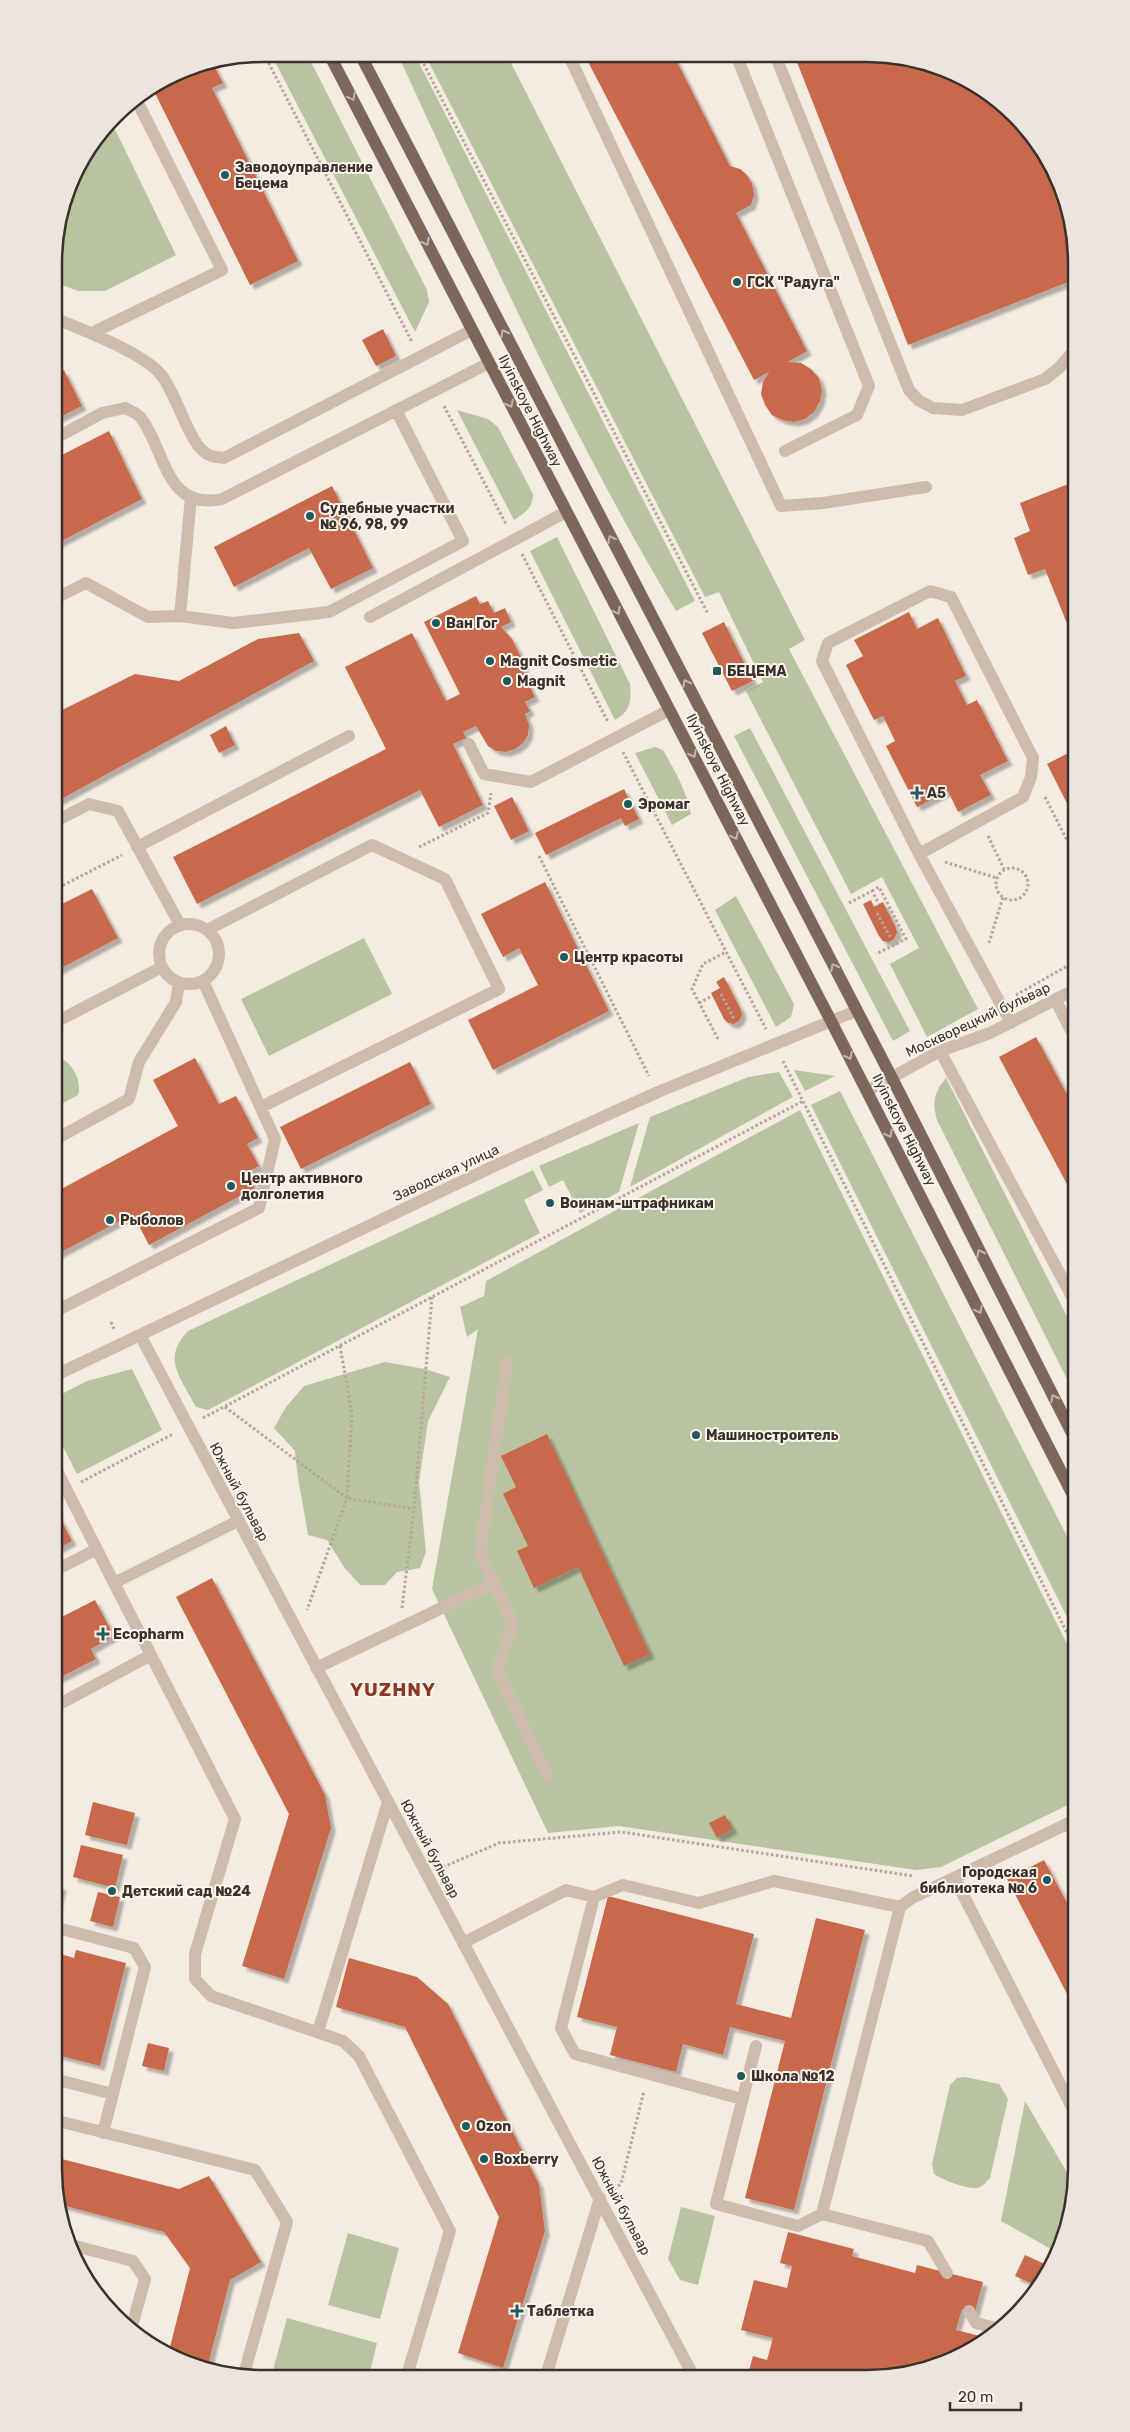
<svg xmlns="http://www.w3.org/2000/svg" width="1130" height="2432" font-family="Rubik,sans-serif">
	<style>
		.green { fill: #b8c4a0 }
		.building { fill: #c8694b; filter: url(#shadow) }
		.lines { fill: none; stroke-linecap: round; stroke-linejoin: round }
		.path { stroke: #b9a596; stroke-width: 3; stroke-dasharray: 2.5 2.5; stroke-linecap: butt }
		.service { stroke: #cdbbac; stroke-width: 12 }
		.minor { stroke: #cdbbac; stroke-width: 12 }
		.tertiary { stroke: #cdbbac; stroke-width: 12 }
		.primary { stroke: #7d675c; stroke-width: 12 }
		.oneway { stroke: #c2b5ac }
		.poi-dot { fill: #1f5a5e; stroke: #fbf5ee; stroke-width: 2 }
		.labels { text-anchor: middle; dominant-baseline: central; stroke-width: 4; stroke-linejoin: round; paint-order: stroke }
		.poi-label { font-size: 14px; font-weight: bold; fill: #3b302b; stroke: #fbf5ee; text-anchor: start }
		.street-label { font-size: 14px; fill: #3b302b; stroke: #fbf5ee }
		.district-label { font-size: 19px; font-weight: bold; letter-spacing: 1px; fill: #8c3b22; stroke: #fbf5ee }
		.rim { fill: none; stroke: #3b302b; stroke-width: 2.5 }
	</style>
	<defs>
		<filter id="shadow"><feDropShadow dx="4.5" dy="4.5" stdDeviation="1" flood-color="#0004"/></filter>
	</defs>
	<rect width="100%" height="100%" fill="#f4ebe1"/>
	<!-- green -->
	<path class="green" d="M271,54H307L427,290L429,302L415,332Z
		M398,55H415L695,601L676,611C570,434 484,242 398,55Z
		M425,55H507L805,640L789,649L978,1009L927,1037L890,964L919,948L882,877L851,894L746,691L763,682L719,592L705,597Z
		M112,123L176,255L105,291H78L54,282V249L75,171Z
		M457,410L488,419L498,427L533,494C533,508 525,513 514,520Z
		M557,537L630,684C631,700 631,712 615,720L530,551Z
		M750,728L910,1031L893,1041L734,736Z
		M655,747L663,750C675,771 686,790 691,814L672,825L635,753Z
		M736,896L794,1004L791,1017L776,1027L715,910Z
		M364,938L392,994L269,1056L241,999Z
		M56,1058C71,1058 83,1082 78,1095L54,1108V1060Z
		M794,1070L835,1076L805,1091Z
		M779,1072L793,1097L630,1187L650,1117L748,1077Z
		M946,1078L1076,1334V1397L937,1120C932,1103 934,1092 946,1078Z
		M840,1091L1076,1554V1635L811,1105Z
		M800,1110L1076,1662V1801L941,1867L916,1870L619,1826L548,1833L432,1589L478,1329L467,1337L460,1307L484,1296L486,1281Z
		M639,1123L619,1192L580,1213L563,1180L549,1187L539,1166Z
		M533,1170L543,1190L524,1200L540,1233L208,1410L196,1407C181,1378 161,1359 188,1331Z
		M385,1362L425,1369L450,1377L428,1421L419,1482L426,1552L420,1568L397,1572L385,1585H360L344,1567L327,1540L308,1535C304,1507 297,1480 295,1451L274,1428L286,1407L304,1386Z
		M132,1369L162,1430L77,1474L54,1429V1398L87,1381Z
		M965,2077L999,2084L1008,2099L990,2178C986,2182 983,2187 977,2188C966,2189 943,2180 934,2174L932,2164L950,2085L957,2078Z
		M1025,2101L1075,2186L1058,2253L1001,2221Z
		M681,2207L715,2216L698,2285L680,2280L668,2259Z
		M348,2233L399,2248L380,2319L328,2305Z
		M287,2318L377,2343L369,2375L272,2374Z"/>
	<!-- building -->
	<path class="building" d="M585,56H674L730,166L740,169L746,174L752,183L754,195L751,205L736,213L807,351L788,362L801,363L811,369L819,378L822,390L820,401L814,412L805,419L794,422L782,420L772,415L765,405L761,394L763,382L769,372L754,380Z
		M795,57L907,58L960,76L1005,106L1041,147L1069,209L1076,279L908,345Z
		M213,64L223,83L212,88L298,261L250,285L153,89L183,70Z
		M383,329L396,356L376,366L362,340Z
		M64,370L82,406L54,420V375Z
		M109,431L142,499L54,545V459Z
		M1076,481V623L1068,626L1045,569L1028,575L1014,538L1030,531L1020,503Z
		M332,486L373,568L331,589L309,548L234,587L214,547Z
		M476,596L480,604L488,601L494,613L505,608L511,622L501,627L512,639L524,663V675L535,697L525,702L530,711L525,714L529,725L528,735L523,743L515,749L506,752L496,751L488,746L476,726L463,732L466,738L453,744L483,805L439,827L420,790L197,904L173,857L386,749L345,667L412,633L446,701L460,694L424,622Z
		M909,612L917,629L938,618L966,676L955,681L967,705L977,700L1008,761L980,775L991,795L958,812L948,791L917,807L886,746L895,741L883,716L874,720L846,665L863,656L854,640Z
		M724,622L753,681L732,691L702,633Z
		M299,633L314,661L54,803V714L135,674L179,681L258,639Z
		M226,726L235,745L219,753L210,735Z
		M1076,749V821L1047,764Z
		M624,789L639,819L625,826L621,818L546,855L535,833Z
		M512,797L529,831L511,840L494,806Z
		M545,882L609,1011L493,1070L468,1020L538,985L519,948L503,957L481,914Z
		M92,889L118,938L54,972V908Z
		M871,900L874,907L883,902L896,928L897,933L894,939L889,942L883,941L879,936L863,904Z
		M724,977L741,1010L742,1015L739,1021L734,1024L728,1023L724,1019L711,993L720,988L716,982Z
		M1036,1037L1076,1111V1201L999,1057Z
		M195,1058L219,1104L236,1096L258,1138L247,1144L259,1166L247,1172L255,1188L149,1245L133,1214L54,1256V1193L178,1126L153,1080Z
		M410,1062L431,1104L301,1169L280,1127Z
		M547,1434L650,1654L624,1666L578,1567L534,1588L517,1551L528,1546L503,1494L516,1487L501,1456Z
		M54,1507L72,1541L54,1551Z
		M212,1578L325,1795L331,1828L284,1979L242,1966L289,1814L176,1597Z
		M95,1600L114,1636L91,1649L96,1659L57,1679L54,1672V1621Z
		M93,1802L135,1813L127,1845L85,1835Z
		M725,1815L733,1829L717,1838L709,1823Z
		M81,1845L123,1855L115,1888L73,1877Z
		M1044,1860L1076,1920V2011L1007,1879Z
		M54,1884L62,1886L56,1912H54Z
		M98,1892L120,1897L113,1927L90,1921Z
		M608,1896L754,1934L736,2004L791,2018L816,1918L865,1930L794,2210L745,2198L785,2041L730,2027L723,2055L683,2044L676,2072L610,2055L617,2027L577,2017Z
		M76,1950L126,1963L100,2066L54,2054V1952L74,1958Z
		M349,1958L417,1977L448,2004L539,2184L545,2231L503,2368L458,2353L499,2217L405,2027L336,2007Z
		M148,2043L169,2048L164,2071L142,2066Z
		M54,2157L179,2189L209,2176L261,2262L230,2280L207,2369L168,2355L190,2268L164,2232L58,2204Z
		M788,2232L854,2249L852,2256L915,2273L917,2265L983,2282L975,2312L962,2309L956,2330L988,2338L983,2343L921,2371L866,2378H747L753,2356L767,2360L773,2338L741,2330L754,2280L787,2288L792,2266L780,2263Z
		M1025,2255L1049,2266L1037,2286L1015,2276Z"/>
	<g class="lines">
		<!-- path -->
		<path class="path" d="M264,54L412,342
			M419,55L708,614
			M444,406L506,524
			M522,554L608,722
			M623,752L766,1029
			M1045,797L1076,858
			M988,836L1004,869
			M419,847L488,813L491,793
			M539,856L649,1076
			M945,862L997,878
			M996 884a16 16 0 1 1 32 0a16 16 0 1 1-32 0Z
			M54,890L122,855
			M872,891L879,887L906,939L876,954
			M849,903L872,891L879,904
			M877,913L890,937
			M989,943L1003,897
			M721,994L734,1019
			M1016,995L1076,961
			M699,1003L712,996
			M718,1039L692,989L703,964L726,952
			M783,1061L1076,1651
			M111,1322L114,1329
			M340,1346L352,1414L347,1498L414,1509
			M225,1407L347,1498L307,1610
			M203,1418L803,1101
			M81,1482L173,1434
			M402,1608L414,1509L432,1297
			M443,1867L499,1843L621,1832L913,1876
			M614,2189L621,2184L644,2091"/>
		<!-- service -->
		<path class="service" d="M569,56L781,506L823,503L926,487
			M737,57L869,386L857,415L785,451
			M776,57L909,390L918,400L933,408L962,410L1045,379L1059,368L1076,348
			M54,318C81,329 146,354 162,376C176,394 188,438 203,451C209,457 216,457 224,458L472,330
			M92,333L222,270L136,99
			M54,439L102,413L125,408C130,411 138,413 141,418C166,451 165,511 222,499L489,363
			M54,599L86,583L148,617L180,616L191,497
			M180,616L233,623L329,612L463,541L396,410
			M370,617L566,512
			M469,744L484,774L531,782L669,710
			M137,847L349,736
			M919,854L822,661L828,643L930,591L951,597L1033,758L1031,777L1023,797L919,854L1011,1023
			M207,930L372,845L445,879L499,989L261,1107
			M1056,1001L1076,1040
			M54,1023L162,967
			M940,1051L1076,1304
			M54,1140L129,1099L139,1062L176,1002L179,983
			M54,1312L259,1208L275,1139L203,981
			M54,1465L114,1583L238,1521
			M54,1571L97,1549
			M114,1583L235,1819L195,1954V1979L211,1996L343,2041L359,2056L450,2231L408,2372L418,2375
			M494,1583L513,1623L497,1669L547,1775
			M316,1668L494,1583L480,1554L507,1362
			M54,1707L151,1655
			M955,1879L1076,2115
			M54,1927L134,1948L145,1967L103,2133
			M463,1943L566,1890L594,1897
			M318,2032L388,1802
			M756,2046L716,2204L798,2226L822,2214L900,1907L912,1898L1069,1823L1076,1837
			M54,2079L113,2094
			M742,2099L575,2054L561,2028L594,1897L623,1885L699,1903L774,1881L900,1907
			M54,2120L255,2170L287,2222L244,2374
			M822,2214L928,2241L947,2273
			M71,2245L133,2261L145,2279L131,2330
			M969,2311L976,2323L999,2329
			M546,2376L600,2198"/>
		<!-- minor -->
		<path class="minor" d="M54,822L89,804L118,811L180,925
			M159 954a30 30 0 1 1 60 0a30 30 0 1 1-60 0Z
			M867,1091L940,1051L990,1033L1076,989
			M140,1335L694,2377"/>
		<!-- tertiary -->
		<path class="tertiary" d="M54,1376L492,1167L658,1092L856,1011"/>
		<!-- primary -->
		<path class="primary" d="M329,54L831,1021L1076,1501
			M360,54L892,1078L1076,1441"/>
	</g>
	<!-- one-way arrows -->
	<defs><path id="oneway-chevron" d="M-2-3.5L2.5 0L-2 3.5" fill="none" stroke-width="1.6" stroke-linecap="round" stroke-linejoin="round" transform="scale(1.25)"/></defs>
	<g class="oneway">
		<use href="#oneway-chevron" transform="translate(352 97) rotate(63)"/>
		<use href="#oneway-chevron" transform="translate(426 242) rotate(63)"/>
		<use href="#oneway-chevron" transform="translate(504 333) rotate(-117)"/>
		<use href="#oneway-chevron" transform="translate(510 404) rotate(63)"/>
		<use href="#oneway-chevron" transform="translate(611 539) rotate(-117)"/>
		<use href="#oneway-chevron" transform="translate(617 611) rotate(62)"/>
		<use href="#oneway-chevron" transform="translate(686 683) rotate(-117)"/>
		<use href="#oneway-chevron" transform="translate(693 754) rotate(62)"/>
		<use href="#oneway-chevron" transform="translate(735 836) rotate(63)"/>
		<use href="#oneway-chevron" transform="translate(834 967) rotate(-117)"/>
		<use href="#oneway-chevron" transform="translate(849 1056) rotate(63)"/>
		<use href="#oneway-chevron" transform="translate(889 1134) rotate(63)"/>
		<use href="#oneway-chevron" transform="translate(980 1253) rotate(-117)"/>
		<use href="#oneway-chevron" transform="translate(979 1310) rotate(63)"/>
		<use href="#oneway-chevron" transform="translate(1054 1398) rotate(-117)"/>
	</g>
	<!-- markers -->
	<g class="poi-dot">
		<circle cx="225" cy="175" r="5"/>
		<circle cx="737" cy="282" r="5"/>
		<circle cx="310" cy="516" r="5"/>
		<circle cx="436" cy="623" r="5"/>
		<circle cx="490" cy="661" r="5"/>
		<rect x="712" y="666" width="10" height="10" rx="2.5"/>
		<circle cx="507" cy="681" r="5"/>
		<path d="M914.5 785.5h5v5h5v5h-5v5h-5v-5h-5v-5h5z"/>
		<circle cx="628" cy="804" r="5"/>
		<circle cx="564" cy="957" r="5"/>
		<circle cx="231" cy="1186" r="5"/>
		<circle cx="550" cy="1203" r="5"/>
		<circle cx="110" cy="1220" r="5"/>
		<circle cx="696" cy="1435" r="5"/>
		<path d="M100.5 1626.5h5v5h5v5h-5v5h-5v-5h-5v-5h5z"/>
		<circle cx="1047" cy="1880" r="5"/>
		<circle cx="112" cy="1891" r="5"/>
		<circle cx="741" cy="2076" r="5"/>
		<circle cx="466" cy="2126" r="5"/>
		<circle cx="484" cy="2159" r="5"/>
		<path d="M514.5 2303.5h5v5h5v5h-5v5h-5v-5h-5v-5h5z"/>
	</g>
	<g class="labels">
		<!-- poi labels -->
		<g class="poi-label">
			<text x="235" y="167">Заводоуправление<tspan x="235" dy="16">Бецема</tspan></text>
			<text x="747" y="282">ГСК "Радуга"</text>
			<text x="320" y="508">Судебные участки<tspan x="320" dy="16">№ 96, 98, 99</tspan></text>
			<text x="446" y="623">Ван Гог</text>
			<text x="500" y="661">Magnit Cosmetic</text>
			<text x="727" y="671">БЕЦЕМА</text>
			<text x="517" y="681">Magnit</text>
			<text x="927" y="793">A5</text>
			<text x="638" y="804">Эромаг</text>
			<text x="574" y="957">Центр красоты</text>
			<text x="241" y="1178">Центр активного<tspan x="241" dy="16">долголетия</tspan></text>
			<text x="560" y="1203">Воинам-штрафникам</text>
			<text x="120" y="1220">Рыболов</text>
			<text x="706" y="1435">Машиностроитель</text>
			<text x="113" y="1634">Ecopharm</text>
			<text x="1037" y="1872" text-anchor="end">Городская<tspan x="1037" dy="16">библиотека № 6</tspan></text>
			<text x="122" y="1891">Детский сад №24</text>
			<text x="751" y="2076">Школа №12</text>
			<text x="476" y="2126">Ozon</text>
			<text x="494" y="2159">Boxberry</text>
			<text x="527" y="2311">Таблетка</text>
		</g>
		<!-- street labels -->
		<g class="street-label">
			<text transform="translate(530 411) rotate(63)">Ilyinskoye Highway</text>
			<text transform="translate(718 770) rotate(63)">Ilyinskoye Highway</text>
			<text transform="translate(978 1020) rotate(-25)">Москворецкий бульвар</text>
			<text transform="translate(904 1130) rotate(63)">Ilyinskoye Highway</text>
			<text transform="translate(446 1173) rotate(-25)">Заводская улица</text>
			<text transform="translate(239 1492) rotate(62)">Южный бульвар</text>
			<text transform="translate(430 1849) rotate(62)">Южный бульвар</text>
			<text transform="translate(621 2206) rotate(62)">Южный бульвар</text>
		</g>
		<!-- district labels -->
		<g class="district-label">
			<text x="393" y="1689">YUZHNY</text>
		</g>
	</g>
	<!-- crop -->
	<path d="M0 0H1130V2432H0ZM263 62H867A201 201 0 0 1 1068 263V2169A201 201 0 0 1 867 2370H263A201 201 0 0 1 62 2169V263A201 201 0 0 1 263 62Z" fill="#ece5de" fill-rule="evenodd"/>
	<path class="rim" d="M263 62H867A201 201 0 0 1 1068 263V2169A201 201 0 0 1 867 2370H263A201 201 0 0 1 62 2169V263A201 201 0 0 1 263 62Z"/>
	<!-- scale -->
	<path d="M950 2402v8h71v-8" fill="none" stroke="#3b302b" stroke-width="2.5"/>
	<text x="958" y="2402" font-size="15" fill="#3b302b" stroke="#fbf5ee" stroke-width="4" paint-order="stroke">20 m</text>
</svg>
